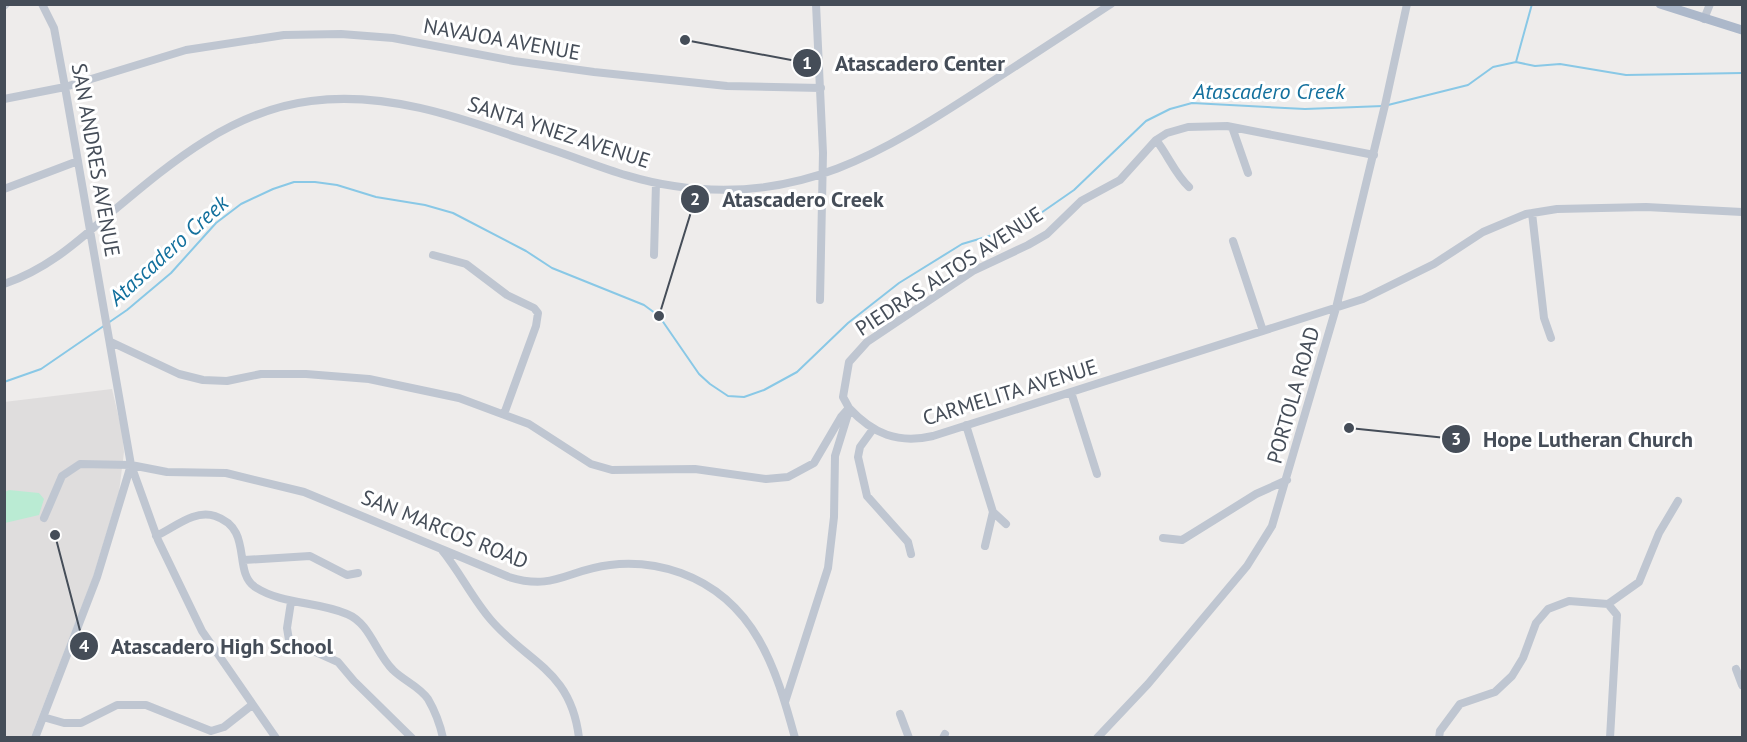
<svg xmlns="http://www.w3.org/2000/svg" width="1747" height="742" font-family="'PT Sans',sans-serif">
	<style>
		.education { fill: #dfdddd }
		.green { fill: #baebd3 }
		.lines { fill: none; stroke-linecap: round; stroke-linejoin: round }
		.stream { stroke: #89c8e6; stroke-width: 2 }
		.minor { stroke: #bfc6d1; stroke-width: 8 }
		.major { stroke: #acb8ca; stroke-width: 9 }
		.labels { text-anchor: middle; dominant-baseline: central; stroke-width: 6; stroke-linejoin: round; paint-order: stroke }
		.street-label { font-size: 21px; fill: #454d58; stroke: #fff }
		.water-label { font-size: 22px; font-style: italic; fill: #13709d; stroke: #fff }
		.leader { fill: none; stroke: #454d58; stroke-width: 2 }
		.callout-dot { fill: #454d58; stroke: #fff; stroke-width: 2 }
		.mark-label { font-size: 18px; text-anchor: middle; font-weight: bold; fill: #fff }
		.callout-label { font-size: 22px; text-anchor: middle; font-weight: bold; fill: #454d58; stroke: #fff; stroke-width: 6; stroke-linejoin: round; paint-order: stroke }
	</style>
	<rect width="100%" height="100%" fill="#eeeceb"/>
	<!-- education -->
	<path class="education" d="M112,389L122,431L124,452L119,492L93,577L31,737H5L4,402Z"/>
	<!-- green -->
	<path class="green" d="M9,490L39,493L44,499L39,515L5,523V492Z"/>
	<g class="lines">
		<!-- stream -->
		<path class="stream" d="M1516,62L1532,4
			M1388,105L1468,85L1493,67L1516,62L1535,66L1560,64L1626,75L1742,73
			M4,382L41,369L127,310L171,273L216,223L241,204L273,189L294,182H315L337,185L376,197L425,205L453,213L526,251L552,268L644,305L659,316L699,374L710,384L728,396L744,397L764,390L797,372L848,323L899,283L962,244L996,234L1038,215L1074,190L1146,121L1170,109L1192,103L1305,109L1383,106"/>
		<!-- minor -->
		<path class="minor" d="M816,4L823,153L820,300
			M4,6L6,4
			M1704,19L1710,4
			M4,99L65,87L186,50L284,35L341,34L393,38L514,61L594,72L727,86L821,88
			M1232,127L1248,173
			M1156,140C1168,155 1175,174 1189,187
			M4,189L78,161
			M1532,213L1544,318L1551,338
			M1233,241L1263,331
			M433,255L466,264L507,295L534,308L538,313L536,326L504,414
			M654,255L656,183
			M4,284C45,270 74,245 106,217C167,166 229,111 311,101C394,90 474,123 550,149C592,163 630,180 674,186C799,205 882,153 982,88C1025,60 1068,32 1111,4
			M111,342L179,374L203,380L227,381L261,374H306L369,379L459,398L529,424L591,464L612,470L695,469L766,479L788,477L814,463L841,417L849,408C873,434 898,444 933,436L1363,299L1434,264L1483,232L1526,214L1557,209L1646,207L1742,212
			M1071,392L1097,474
			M966,425L993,512L985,546
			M873,429L860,447L858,457L867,496L908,542L911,554
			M131,465L158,540L202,631L276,738
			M993,512L1006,524
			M44,518L62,476L80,464L131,465L167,472L226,473L304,492L509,577C555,591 566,570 610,565C634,562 658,565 681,573C755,600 776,668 795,738
			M156,536C174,528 194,509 215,516C254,529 232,571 255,587C283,605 317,601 347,614C370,623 376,654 393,670C404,681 419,686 428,699C435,711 440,724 443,738
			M1163,538L1182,540L1256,494L1287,480
			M441,549C460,572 472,598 491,620C528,663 571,670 579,738
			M244,560L310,556L347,575L358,573
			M291,602L287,628L289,640L338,662L354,681L412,738
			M1608,604L1639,582L1659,533L1678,501
			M1736,669L1742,685
			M785,702L828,568L834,517L835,456L848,414L849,408L843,397L849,362L867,342L973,271L1028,245L1047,234L1081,201L1120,180L1156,140L1167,133L1188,127L1227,126L1374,155
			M900,714L909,738
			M43,717L64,723H81L117,705H146L211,731L224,727L252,705
			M35,738L97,577L131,465L65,87L54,28L42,4
			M943,738L945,734
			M1097,738L1148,684L1247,566L1272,526L1336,308L1385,105L1407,4
			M1439,738L1440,731L1460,704L1495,692L1512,676L1523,658L1536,623L1548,609L1569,601L1608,604L1617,615L1610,738"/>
		<!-- major -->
		<path class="major" d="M1660,4L1742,30"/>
	</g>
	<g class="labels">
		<!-- street labels -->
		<g class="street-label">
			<text transform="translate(502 39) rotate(10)">NAVAJOA AVENUE</text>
			<text transform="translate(559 132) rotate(18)">SANTA YNEZ AVENUE</text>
			<text transform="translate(96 160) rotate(80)">SAN ANDRES AVENUE</text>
			<text transform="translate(949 271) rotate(-33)">PIEDRAS ALTOS AVENUE</text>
			<text transform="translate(1010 392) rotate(-17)">CARMELITA AVENUE</text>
			<text transform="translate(1293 395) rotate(-74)">PORTOLA ROAD</text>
			<text transform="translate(445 529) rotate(22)">SAN MARCOS ROAD</text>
		</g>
		<!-- water labels -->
		<g class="water-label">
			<text x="1269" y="91">Atascadero Creek</text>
			<text transform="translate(168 250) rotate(-42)">Atascadero Creek</text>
		</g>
	</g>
	<!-- callouts -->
	<path class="leader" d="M685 40L807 63M659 316L695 199M1349 428L1456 439M55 535L84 646"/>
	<g class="callout-dot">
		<circle cx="685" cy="40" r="6"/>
		<circle cx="659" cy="316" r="6"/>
		<circle cx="1349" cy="428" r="6"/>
		<circle cx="55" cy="535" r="6"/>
		<circle cx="807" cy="63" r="15"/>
		<circle cx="695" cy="199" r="15"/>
		<circle cx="1456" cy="439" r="15"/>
		<circle cx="84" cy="646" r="15"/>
	</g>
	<g class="mark-label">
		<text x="807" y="69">1</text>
		<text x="695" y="205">2</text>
		<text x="1456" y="445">3</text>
		<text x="84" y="652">4</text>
	</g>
	<g class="callout-label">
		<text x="920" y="71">Atascadero Center</text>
		<text x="803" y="207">Atascadero Creek</text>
		<text x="1588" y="447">Hope Lutheran Church</text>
		<text x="222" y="654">Atascadero High School</text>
	</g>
	<!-- border -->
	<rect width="1747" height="742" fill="none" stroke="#454d58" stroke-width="12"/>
</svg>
